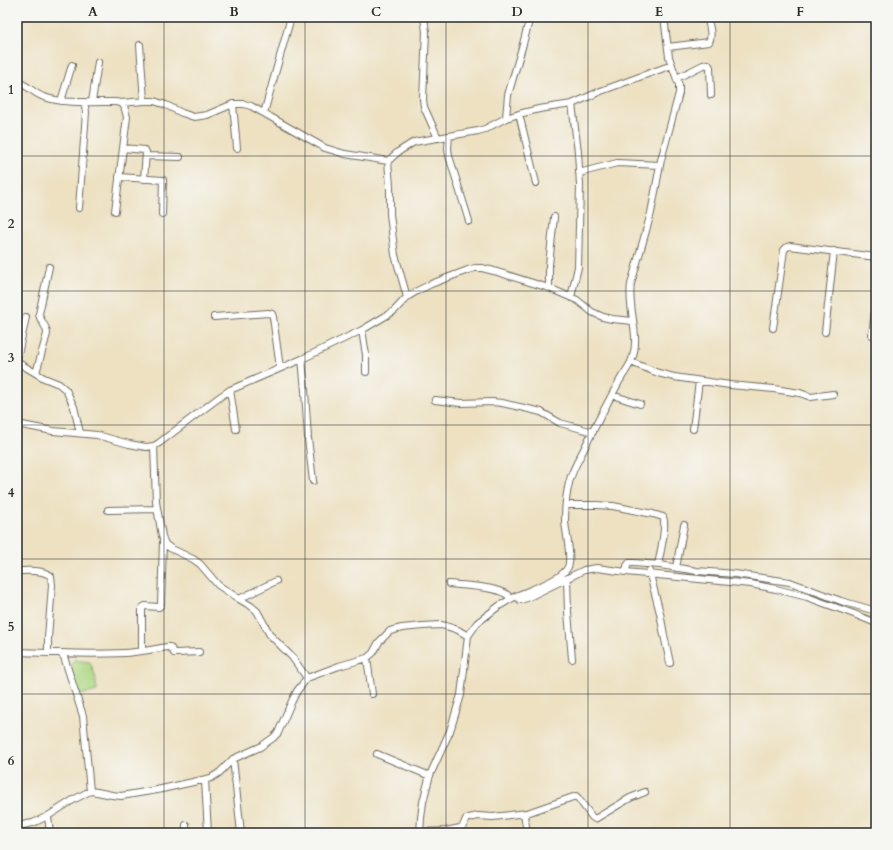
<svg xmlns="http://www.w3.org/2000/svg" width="893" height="850" font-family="Cardo,serif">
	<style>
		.green { fill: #add783; stroke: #6c8157 }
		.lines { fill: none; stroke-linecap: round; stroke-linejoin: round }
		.minor-casing { stroke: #6f6b60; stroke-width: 8 }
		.minor { stroke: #fff; stroke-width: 6 }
		.rail-casing { stroke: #2b2b2b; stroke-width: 3.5 }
		.rail { stroke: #f6f6f2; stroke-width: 2; stroke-dasharray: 6; stroke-linecap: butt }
		.grid { fill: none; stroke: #2b2b2b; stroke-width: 1; stroke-opacity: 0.55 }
		.neatline { fill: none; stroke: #2b2b2b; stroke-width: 1.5 }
		.grid-label { font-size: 13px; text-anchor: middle; font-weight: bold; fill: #2b2b2b }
	</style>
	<rect width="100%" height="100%" fill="#f6f6f2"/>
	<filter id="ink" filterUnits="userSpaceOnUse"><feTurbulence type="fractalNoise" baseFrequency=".025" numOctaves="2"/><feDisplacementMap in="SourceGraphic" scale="8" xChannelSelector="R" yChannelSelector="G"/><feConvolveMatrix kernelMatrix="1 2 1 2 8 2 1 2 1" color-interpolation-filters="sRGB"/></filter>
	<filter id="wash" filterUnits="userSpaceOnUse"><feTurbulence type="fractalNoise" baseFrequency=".012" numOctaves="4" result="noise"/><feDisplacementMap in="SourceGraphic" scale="16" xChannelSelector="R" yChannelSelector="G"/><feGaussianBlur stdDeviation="0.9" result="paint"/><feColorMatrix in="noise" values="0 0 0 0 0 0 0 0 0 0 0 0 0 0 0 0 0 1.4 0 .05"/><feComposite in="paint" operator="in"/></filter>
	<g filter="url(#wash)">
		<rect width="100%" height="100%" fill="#ede1c2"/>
		<!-- green -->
		<path class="green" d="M74,660L90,662L95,675L97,691L79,695L70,668Z"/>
	</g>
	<g filter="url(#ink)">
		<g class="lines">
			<defs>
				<path id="minor" d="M424,17L426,32L423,99L424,107L438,138
					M664,17L669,57L679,85V93L661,160L651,213L631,284C627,309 641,335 632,359C630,366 624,373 620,380C608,402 596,424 585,447C579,459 572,470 569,483C566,495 565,509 565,522C566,533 572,558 568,567C562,580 529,590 516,596L520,600L527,598L584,570L597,568L626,572L751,584L776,589L807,597L854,614L876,623
					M140,45L144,101
					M668,47L709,42C713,35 709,25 707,17
					M677,78L703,65L708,64L710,67L711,95
					M17,82C27,84 34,94 44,97C64,104 94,102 115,102L121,103L124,106L127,117L115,211
					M61,101L72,65
					M92,102L98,62
					M121,103L144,101H154L166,105L182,113L194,117L207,115L233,104H244L251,106L267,115L325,148L345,154L388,161
					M233,104L237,148
					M264,113L291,17
					M519,114L536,183
					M506,118L508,95L523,44L530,17
					M449,136L448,148L449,156L469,221
					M123,148L145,150L146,152L144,179
					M146,156L180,157
					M579,173L617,163L660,165
					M119,177L163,180L162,214
					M79,208L86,112L84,102
					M549,288V265L554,217
					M407,297L395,255L393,240L390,214V186L388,161L398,152L414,142L478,131L485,129L506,118L519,114L539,109L572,104L601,91L672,65
					M571,297L578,267L580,185L578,152L572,104
					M214,317L268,313L272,314L273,317L280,368
					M773,328L784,250L787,247L790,246L876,257
					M362,330L366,355V372
					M825,332L834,251
					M872,335L876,302
					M17,359L26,317
					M302,359L305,391L308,438L313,481
					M17,362L44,378L59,384L66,390L74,407L80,433
					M631,362L658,373L674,377L730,385L774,389L800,393L811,397L833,394
					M36,373L47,334C47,325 40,322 39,314L49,267
					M230,390L236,429
					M612,395L640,404
					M435,400L461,403L492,402L502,403L533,410L541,412L560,423L593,432
					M17,426L22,425L53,431L97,435L129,444L146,447L154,446L159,443L221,396L230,390L302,359L362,330L389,314L394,311L407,297L417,291L431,284L468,270L475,268H482L494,271L549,288L577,300L592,312L603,317L612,319L633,321
					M693,429L699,381
					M154,446L156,502L162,536L164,542L166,545L170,548L193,559L200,564L218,585L239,599L251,606L257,611L270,635L292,657L307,678
					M566,505H597L613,506L653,514L663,517C667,526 660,554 658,565
					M108,510L157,509
					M676,568L684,525
					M17,571C27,571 42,569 51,576L52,585L48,638V653H60L64,657L83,716L90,791
					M649,571L660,613L664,635L670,663
					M626,572L627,566L629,563H633L660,565L697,571L735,574L790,582L841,601L876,611
					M567,579L568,612L572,659
					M449,584C465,586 490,586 504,593C507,594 509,596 511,599
					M239,599L276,581
					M142,651V608L145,606L159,607L161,605L163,541
					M17,652L48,653
					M60,653C82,654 103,654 125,653C140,652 154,649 168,647H170L174,653H176L199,652
					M367,658L372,694
					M377,754L430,776
					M233,759L241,833
					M205,780L208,833
					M524,813L527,833
					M48,816L50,833
					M186,825V833
					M17,826L33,823L48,816L73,800L90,791L97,792L112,795L121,796L157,790L211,778L219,773L233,759L260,747L273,738L278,733L291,703L297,691L307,678L339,666L367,658L373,653L379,642L390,631L402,628L423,626L441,625L446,626L458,630L468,636
					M420,832L446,831L460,828L463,826L466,819L469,818L478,816L493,817L527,813L576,796L578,798L592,817L595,819L630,798L645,792
					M420,833L421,818L423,802L427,786L430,775L450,731L461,695L468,636L477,623L499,606L516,596"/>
			</defs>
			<!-- minor casing -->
			<use href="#minor" class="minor-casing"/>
			<!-- minor -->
			<use href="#minor" class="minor"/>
			<defs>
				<path id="rail" d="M17,18L28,17"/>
			</defs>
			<!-- rail casing -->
			<use href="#rail" class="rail-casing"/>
			<!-- rail -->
			<use href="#rail" class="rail"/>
		</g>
	</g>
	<!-- grid -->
	<path class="grid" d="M164,17V833M305,17V833M446,17V833M588,17V833M730,17V833M17,156H876M17,291H876M17,425H876M17,559H876M17,694H876"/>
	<!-- margin -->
	<rect width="893" height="850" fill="none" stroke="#f6f6f2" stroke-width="44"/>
	<rect x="22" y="22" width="849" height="806" class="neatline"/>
	<g class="grid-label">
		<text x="93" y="16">A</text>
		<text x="234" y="16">B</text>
		<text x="376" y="16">C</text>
		<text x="517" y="16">D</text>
		<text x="659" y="16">E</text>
		<text x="800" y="16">F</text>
		<text x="11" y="94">1</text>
		<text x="11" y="228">2</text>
		<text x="11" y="362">3</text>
		<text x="11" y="497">4</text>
		<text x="11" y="631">5</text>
		<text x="11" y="765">6</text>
	</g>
</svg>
